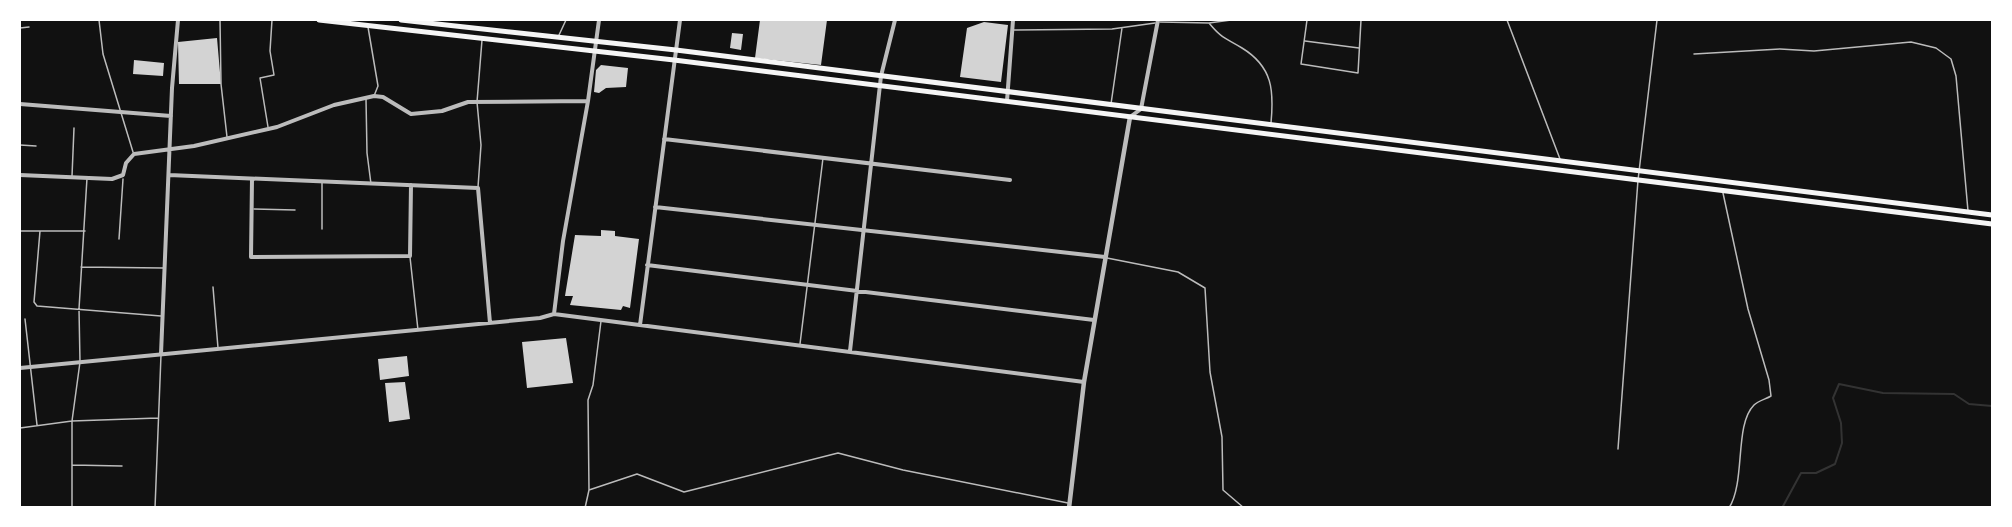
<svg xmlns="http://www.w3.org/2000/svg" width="2012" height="527" font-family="'Asap Condensed',sans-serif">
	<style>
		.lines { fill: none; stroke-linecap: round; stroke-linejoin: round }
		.stream { stroke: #333; stroke-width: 2 }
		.building { fill: #d3d3d3 }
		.service { stroke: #bcbcbc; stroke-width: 1.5 }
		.minor { stroke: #bcbcbc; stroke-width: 4 }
		.tertiary { stroke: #bcbcbc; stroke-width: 4.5 }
		.secondary { stroke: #f5f5f5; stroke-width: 5 }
	</style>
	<rect width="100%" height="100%" fill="#111"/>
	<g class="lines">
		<!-- stream -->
		<path class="stream" d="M1782,508L1801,473H1816L1835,464L1842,443L1841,423L1833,398L1839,384L1883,393L1954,394L1969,404L1992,406"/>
	</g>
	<!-- building -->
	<path class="building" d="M760,20H827L821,65L755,58Z
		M984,22L1008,25L1001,82L960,77L967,28Z
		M732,33L743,34L741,50L730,48Z
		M217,38L221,84H179L178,42Z
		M134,60L164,63L163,76L133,74Z
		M601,65L628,68L626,87L606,88L599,93L594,92L596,70Z
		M601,230L615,231V236L639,239L630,308L623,306L621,310L570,305L573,296H565L575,235L601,236Z
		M566,338L573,383L527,388L522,342Z
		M407,356L409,376L380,380L378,359Z
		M405,382L410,419L389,422L385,383Z"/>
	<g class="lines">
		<!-- service -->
		<path class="service" d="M99,20L103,54L133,152
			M220,20L221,84L227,137
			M1307,20L1301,64L1358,73L1361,20
			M1507,20L1560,159
			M1160,22L1209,23L1231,20
			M1209,23C1222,39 1226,38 1242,48C1273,67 1274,91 1271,123
			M368,27L378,86L374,96
			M20,28L29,27
			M1013,30L1112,29L1155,23
			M559,35L566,20
			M1305,41L1359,48
			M1694,54L1780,49L1814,51L1911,42L1936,48L1951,59L1956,76L1968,211
			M366,99L367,153L371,184
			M1111,104L1122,28
			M268,127L260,78L274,75L270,51L272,20
			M20,145L36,146
			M72,176L74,128
			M322,182V229
			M478,187L481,145L477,102L482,40
			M1723,193L1748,309L1769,380L1771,396C1766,399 1758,401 1754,405C1734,425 1746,481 1729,508
			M254,209L295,210
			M20,231H85
			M40,231L34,302L37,306L161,316
			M119,239L123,179
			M410,257L418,330
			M1107,258L1178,272L1205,288L1210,372L1222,437L1223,490L1244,508
			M81,267L163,268
			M213,287L218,348
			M25,319L37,425
			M800,344L823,158
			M20,428L72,421L158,418
			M1618,449L1638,180L1657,20
			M72,465L122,466
			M589,490L637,474L684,492L838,453L903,470L1068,503
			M72,508V421L80,362L79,309L87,178
			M80,508L106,507
			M155,508L161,355
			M585,508L589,490L588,400L593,385L601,321"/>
		<!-- minor -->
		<path class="minor" d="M1007,101L1013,20
			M20,104L171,116
			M1130,117L1141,109L1158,20
			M664,139L1010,180
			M20,175L112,179L123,175L126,163L134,154L194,146L277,127L334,105L374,96L383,97L411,114L442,111L468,102L588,101
			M169,175L478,188L490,323
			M252,179L251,257L410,256L411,185
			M655,207L1105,257
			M647,265L1094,320
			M554,314L1084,382
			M640,325L680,20
			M850,351L881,76L895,20
			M161,354L172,88L178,20
			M20,368L540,318L554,314L563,241L588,101L599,20"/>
		<!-- tertiary -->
		<path class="tertiary" d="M1069,508L1084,382L1130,117"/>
		<!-- secondary -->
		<path class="secondary" d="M319,20L674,60L1992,224
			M401,20L676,50L1992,215"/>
	</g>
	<!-- border -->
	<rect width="2012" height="527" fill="none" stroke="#ffffff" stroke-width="42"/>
</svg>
